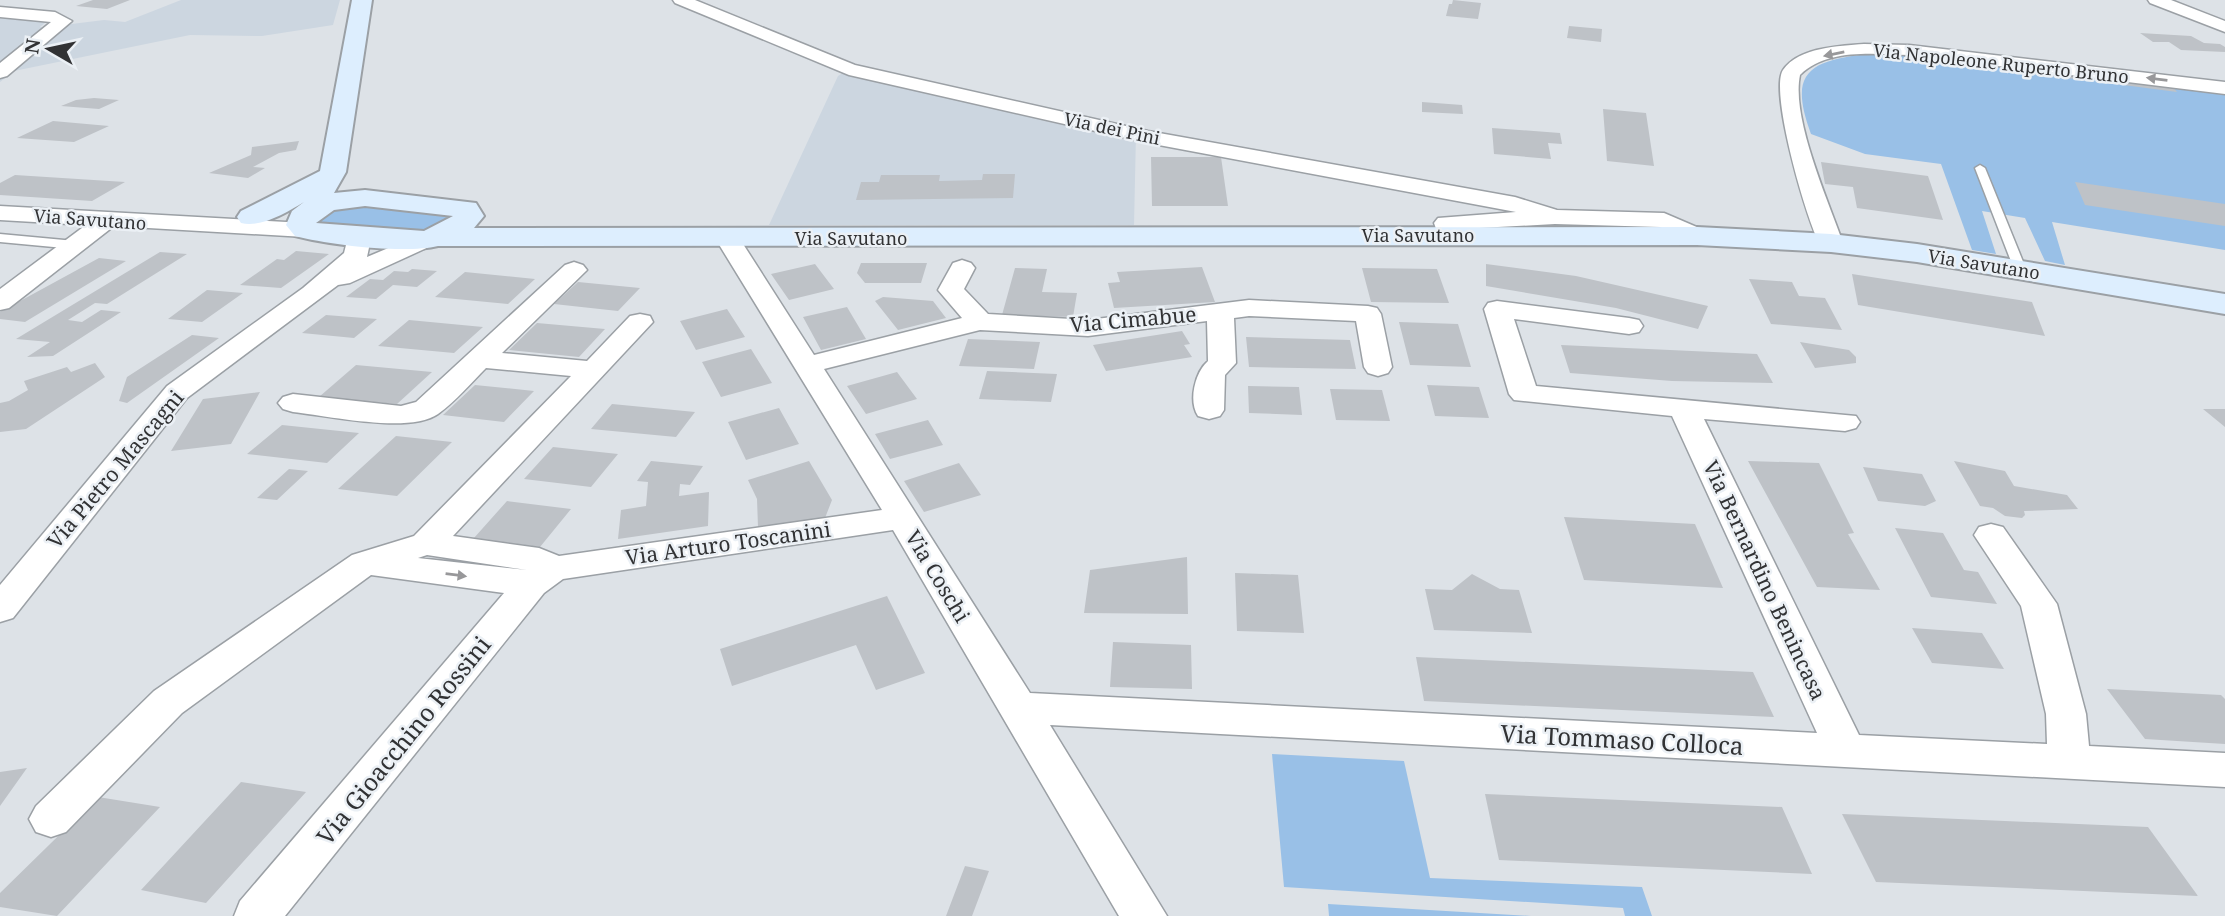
<svg xmlns="http://www.w3.org/2000/svg" width="2225" height="916" font-family="'Noto Serif',serif">
	<style>
		.built { fill: #ccd6e0 }
		.green { fill: #99c0e7 }
		.building { fill: #bec2c7 }
		.lines { fill: none; stroke-linecap: round; stroke-linejoin: round }
		.lane-casing { stroke: #9ba0a5; stroke-width: 3 }
		.street-casing { stroke: #9ba0a5; stroke-width: 3 }
		.secondary-casing { stroke: #9ba0a5; stroke-width: 4 }
		.lane { fill: #fff; fill-rule: evenodd }
		.street { fill: #fff; fill-rule: evenodd }
		.secondary { fill: #ddeefe; fill-rule: evenodd }
		.oneway { fill: #98989a }
		.labels { text-anchor: middle; dominant-baseline: central; stroke-width: 5; stroke-linejoin: round; paint-order: stroke }
		.far-street-label { font-size: 18px; fill: #313234; stroke: #ebf0f5 }
		.street-label { font-size: 21px; fill: #313234; stroke: #ebf0f5 }
		.near-street-label { font-size: 24px; fill: #313234; stroke: #ebf0f5 }
	</style>
	<rect width="100%" height="100%" fill="#dde2e7"/>
	<!-- built -->
	<path class="built" d="M181,0H340L333,25L262,36L190,35L14,71L0,82V16L45,20L46,22L40,27H47L104,20L125,22Z
		M849,69L1136,134L1134,225H769L838,76Z"/>
	<!-- green -->
	<path class="green" d="M1867,54H1906L2225,92V250L2052,222L2065,265L2045,261L2025,218L1982,211L1996,254L1972,250L1941,164L1865,154L1811,134C1788,72 1809,61 1867,54Z
		M352,202L455,214L435,233L335,227L317,222L324,209Z
		M1272,754L1404,761L1430,878L1642,887L1652,916H1625L1623,908L1284,887Z
		M1328,904L1531,916H1329Z"/>
	<!-- building -->
	<path class="building" d="M93,0H130L107,9L76,6Z
		M1453,0L1481,3L1478,19L1446,16L1449,4H1452Z
		M1569,26L1602,29L1601,42L1567,38Z
		M2140,33L2191,36L2204,43L2220,44L2225,47V52L2181,50L2169,42H2153Z
		M2024,68L2089,76L2092,81L2026,73Z
		M2105,78L2173,87L2177,92L2108,83Z
		M94,98L119,100L99,109L61,106L76,100Z
		M1422,102L1462,105L1463,114L1422,112Z
		M1603,109L1646,113L1654,166L1607,161Z
		M53,121L109,126L74,142L17,138Z
		M1492,128L1560,133L1562,144L1548,143L1551,159L1494,154Z
		M299,141L296,150L279,153L253,167L265,168L248,178L209,173L251,155L252,147Z
		M1151,157H1221L1228,206H1152Z
		M1821,162L1928,176L1943,220L1857,208L1853,187L1825,184Z
		M983,174H1015L1013,198L856,200L861,182H879L881,175H940L939,181L982,180Z
		M15,175L125,182L92,201L0,195V183Z
		M2075,182L2225,204V226L2085,205Z
		M296,251L329,254L281,288L240,285L277,259L284,260Z
		M160,252L187,254L107,304L95,303L68,320L82,322L101,310L121,312L53,356L27,357L50,342L16,339Z
		M99,258L126,261L25,322L0,319V312Z
		M861,263H927L921,283H865L857,273Z
		M815,264L834,289L789,300L771,274Z
		M1486,264L1576,276L1708,306L1698,329L1616,308L1486,286Z
		M1202,267L1215,302L1114,308L1108,283L1120,282L1117,272Z
		M1015,268L1047,269L1042,292L1077,293L1073,317L1002,315Z
		M1362,268L1437,269L1449,303L1371,302Z
		M412,269L437,271L417,287L393,285L376,299L346,297L370,279L383,280L394,271L408,272Z
		M465,272L535,279L508,304L435,297Z
		M1852,274L2032,302L2045,336L1858,305Z
		M1749,279L1792,282L1799,296L1825,298L1842,330L1771,324Z
		M578,282L640,288L618,311L554,304Z
		M207,290L243,293L202,322L168,319Z
		M883,297L933,301L946,318L898,330L875,301Z
		M847,307L866,339L821,350L803,317Z
		M727,309L745,337L696,350L680,321Z
		M326,315L377,319L354,338L302,333Z
		M409,320L483,327L454,353L378,346Z
		M1399,322L1458,324L1471,367L1410,365Z
		M537,323L605,329L579,357L509,350Z
		M1182,331L1190,344L1184,345L1192,357L1106,371L1093,345Z
		M192,335L219,338L127,403L119,401L127,377Z
		M1246,337L1350,340L1356,369L1249,367Z
		M968,339L1040,342L1034,369L959,366Z
		M1800,342L1849,350L1856,357V363L1815,368Z
		M1561,345L1757,354L1773,383L1672,381L1570,373Z
		M751,349L772,383L721,397L702,362Z
		M95,363L105,377L26,429L0,432V403L9,401L28,390L24,381L67,367L71,372Z
		M356,365L432,372L397,404L319,397Z
		M987,371L1057,374L1051,402L979,399Z
		M897,372L917,399L866,414L847,386Z
		M475,385L534,391L504,422L443,415Z
		M1427,385L1479,387L1489,418L1435,416Z
		M1248,386L1299,387L1302,415L1249,413Z
		M1330,389L1382,390L1390,421L1336,420Z
		M260,392L231,444L171,451L203,399Z
		M612,404L695,412L676,437L591,429Z
		M779,408L799,444L746,460L728,422Z
		M2203,409H2225V427Z
		M928,420L943,445L890,459L875,434Z
		M282,425L359,433L327,463L247,454Z
		M396,436L452,442L397,496L338,489Z
		M553,447L618,454L591,487L524,479Z
		M651,461L703,466L690,485L680,484L679,496L709,492L708,526L618,539L621,510L646,506L648,482L637,481Z
		M809,461L832,500L825,518L758,527L757,499L748,480Z
		M1748,461L1819,463L1854,533L1848,534L1880,590L1817,587Z
		M1954,461L2005,471L2014,486L2067,495L2078,509L2024,511L2025,515L2022,518L2005,516L1993,508L1980,506Z
		M959,463L981,495L924,512L904,481Z
		M1863,467L1922,474L1936,501L1925,506L1878,501Z
		M289,469L308,471L277,500L257,498Z
		M507,501L571,509L540,547L474,538Z
		M1564,517L1695,524L1723,588L1584,580Z
		M1895,528L1943,533L1964,570L1978,572L1997,604L1931,597Z
		M1187,557L1188,614L1084,613L1090,570Z
		M1235,573L1298,575L1304,633L1237,631Z
		M1472,574L1500,589L1519,590L1532,633L1434,630L1425,589L1452,590Z
		M887,596L925,673L876,690L856,645L732,686L720,649Z
		M1912,628L1982,633L2004,669L1932,663Z
		M1113,642L1191,645L1192,689L1110,687Z
		M1416,657L1753,672L1774,717L1424,701Z
		M2107,689L2221,695L2225,699V744L2145,739Z
		M27,768L0,806V772Z
		M241,782L306,792L206,903L141,890Z
		M1485,794L1782,807L1812,874L1499,860Z
		M98,797L160,807L57,916L0,907V893Z
		M1842,814L2148,827L2198,896L1876,882Z
		M965,866L989,871L972,916H946Z"/>
	<g class="lines">
		<defs>
			<path id="lane" d="M1980,165L1985,168L2026,269L2024,272H2016L2014,269L1975,168Z
				M0,234L75,241L81,245L75,249L0,242Z"/>
			<path id="street" d="M673,0H695L855,65L1148,131L1515,197L1557,210L1664,213L1706,231L1709,236L1706,241L1697,243L1688,241L1660,227L1555,224L1460,229L1461,235L1458,240L1449,242L1440,240L1434,223L1438,218L1516,212L1148,143L849,75L675,3Z
				M2148,0H2171L2225,21V32L2150,3Z
				M0,7L55,12L72,21L7,76L0,78V63L51,22L0,17Z
				M1864,44L1909,45L2225,82V94L1909,55C1874,54 1827,48 1800,75C1791,118 1828,200 1843,243L1840,248L1831,250L1822,248C1808,227 1769,91 1783,70C1799,47 1839,46 1864,44Z
				M0,206L305,223L313,225L317,230L313,235L305,237L114,226L9,308L0,310V289L86,225L0,220Z
				M350,229L359,231L370,243L367,257L424,233L433,235L436,240L433,245L350,283L338,285L187,398L13,618L0,622V585L167,386L303,288L344,253L346,245L338,236L341,231Z
				M727,231L736,233L814,355L962,318L938,290L953,263L962,260L971,263L975,268L964,289L988,314L1088,320L1249,300L1368,306L1377,308L1381,314L1392,367L1388,373L1378,376L1368,373L1364,367L1356,321L1249,316L1234,318L1236,363L1225,375L1224,410L1220,416L1209,419L1198,416C1188,401 1195,372 1208,361L1207,321L1088,336L980,330L824,369L1030,693L1817,733L1672,416L1514,400L1509,394L1484,309L1488,303L1497,301L1629,318L1639,320L1643,326L1639,332L1629,334L1514,319L1536,386L1856,416L1860,422L1856,428L1845,431L1704,419L1859,735L2047,744L2046,714L2021,606L1974,535L1979,527L1991,524L2003,527L2057,604L2086,714L2089,746L2225,753V787L1050,725L1167,916H1119L893,530L563,579L544,593L285,916H234L240,901L504,593L371,575L182,713L66,832L51,837L36,832L29,819L36,806L154,691L352,555L414,536L571,376L486,368C471,383 456,401 438,414C410,434 328,416 293,412L283,409L278,403L283,397L293,394L401,406L416,402L565,265L574,262L583,265L587,270L502,353L587,361L630,316L640,314L650,316L653,322L453,536L539,548L559,556L882,510L715,238L718,233ZM427,555L527,570L418,558Z"/>
			<path id="secondary" d="M352,0H372L346,172L334,193L365,190L476,203L484,216L474,228L1697,227L1831,234L1917,244L2225,294V314L1917,262L1831,252L1697,245L438,246C404,254 330,245 295,236L286,225L292,211L304,202C287,212 262,228 241,223L237,217L241,211L320,171ZM365,206L453,216L424,231L316,223L334,210Z"/>
		</defs>
		<!-- lane casing -->
		<use href="#lane" class="lane-casing"/>
		<!-- street casing -->
		<use href="#street" class="street-casing"/>
		<!-- secondary casing -->
		<use href="#secondary" class="secondary-casing"/>
		<!-- lane -->
		<use href="#lane" class="lane"/>
		<!-- street -->
		<use href="#street" class="street"/>
		<!-- secondary -->
		<use href="#secondary" class="secondary"/>
	</g>
	<!-- one-way arrows -->
	<defs><path id="oneway-solid" d="M-6-.8H1V-3.2L6.5 0L1 3.2V.8H-6Z" transform="scale(1.75)"/></defs>
	<g class="oneway">
		<use href="#oneway-solid" transform="translate(1834 54) rotate(169)"/>
		<use href="#oneway-solid" transform="translate(2157 79) rotate(-173)"/>
		<use href="#oneway-solid" transform="translate(456 575) rotate(7)"/>
	</g>
	<g class="labels">
		<!-- far-street labels -->
		<g class="far-street-label">
			<text transform="translate(2001 63) rotate(6)">Via Napoleone Ruperto Bruno</text>
			<text transform="translate(1112 128) rotate(12)">Via dei Pini</text>
			<text transform="translate(90 219) rotate(4)">Via Savutano</text>
			<text x="1418" y="235">Via Savutano</text>
			<text x="851" y="238">Via Savutano</text>
			<text transform="translate(1984 264) rotate(9)">Via Savutano</text>
		</g>
		<!-- street labels -->
		<g class="street-label">
			<text transform="translate(1133 319) rotate(-5)">Via Cimabue</text>
			<text transform="translate(115 469) rotate(-50)">Via Pietro Mascagni</text>
			<text transform="translate(728 543) rotate(-8)">Via Arturo Toscanini</text>
			<text transform="translate(938 576) rotate(59)">Via Coschi</text>
			<text transform="translate(1765 580) rotate(65)">Via Bernardino Benincasa</text>
		</g>
		<!-- near-street labels -->
		<g class="near-street-label">
			<text transform="translate(1622 739) rotate(3)">Via Tommaso Colloca</text>
			<text transform="translate(403 740) rotate(-51)">Via Gioacchino Rossini</text>
		</g>
	</g>
	<!-- north arrow -->
	<g transform="translate(49 49) rotate(279)" stroke="#ebf0f5" stroke-width="5" paint-order="stroke">
	<path d="M0-5L12 26L0 18L-12 26Z" fill="#313234"/>
	<text y="-10" font-size="19" font-weight="bold" text-anchor="middle" fill="#313234">N</text>
	</g>
</svg>
